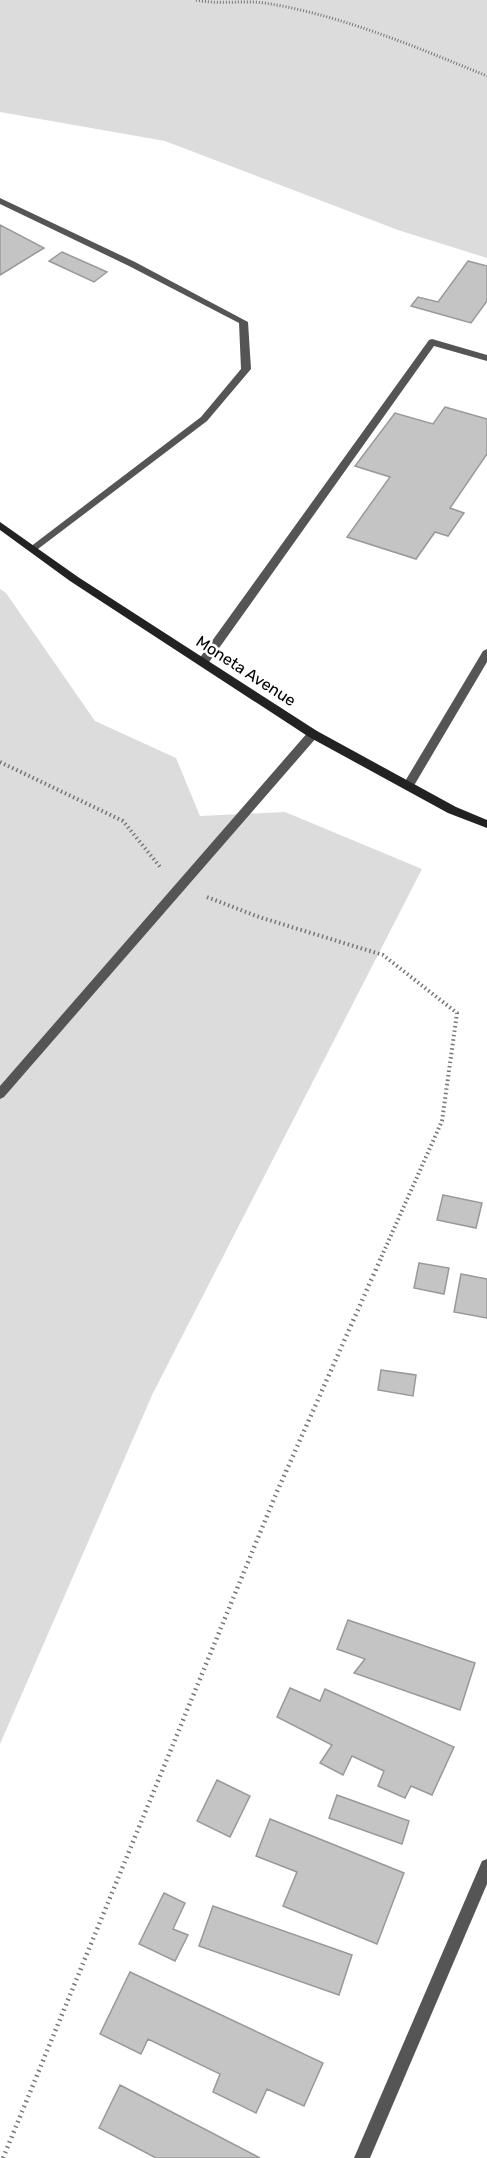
<svg xmlns="http://www.w3.org/2000/svg" width="487" height="2158" font-family="Rubik,sans-serif">
	<style>
		.green { fill: #dcdcdc }
		.building { fill: #c4c4c4; stroke: #999; stroke-width: 1.5 }
		.lines { fill: none; stroke-linecap: round; stroke-linejoin: round }
		.path-far2 { stroke: #777; stroke-width: 3; stroke-dasharray: 1 2; stroke-linecap: butt }
		.path-far1 { stroke: #777; stroke-width: 4; stroke-dasharray: 1.5 3; stroke-linecap: butt }
		.path { stroke: #777; stroke-width: 4.5; stroke-dasharray: 1.5 4; stroke-linecap: butt }
		.lane { fill: #555; fill-rule: evenodd }
		.street { fill: #555; fill-rule: evenodd }
		.secondary { fill: #222; fill-rule: evenodd }
		.labels { text-anchor: middle; dominant-baseline: central; stroke-width: 5; stroke-linejoin: round; paint-order: stroke }
		.street-label { font-size: 16px; fill: #000; stroke: #fff }
	</style>
	<rect width="100%" height="100%" fill="#fff"/>
	<!-- green -->
	<path class="green" d="M0,0H487V258L398,230L165,141L0,112Z
		M0,589L6,593L95,721L176,758L200,816L285,812L422,869L153,1393L0,1744Z"/>
	<!-- building -->
	<path class="building" d="M0,225L44,248L0,275Z
		M62,252L107,272L94,282L49,261Z
		M468,261L487,266V301L471,323L411,306L418,297L438,302Z
		M445,407L487,419V454L450,508L464,513L448,536L435,532L416,559L347,537L390,477L355,466L395,413L433,424Z
		M443,1195L482,1203L476,1228L437,1220Z
		M419,1263L449,1268L444,1294L414,1288Z
		M461,1274L487,1279V1318L454,1312Z
		M381,1370L416,1375L413,1396L378,1390Z
		M348,1620L475,1663L460,1710L354,1673L365,1659L337,1649Z
		M290,1688L320,1701L325,1689L454,1747L432,1795L411,1786L405,1798L378,1786L384,1771L352,1756L343,1775L320,1763L332,1745L277,1717Z
		M217,1780L250,1796L230,1837L197,1821Z
		M337,1795L409,1821L402,1844L329,1818Z
		M270,1819L404,1873L377,1944L283,1906L297,1872L256,1856Z
		M164,1893L185,1903L173,1929L188,1935L175,1961L139,1944Z
		M213,1906L352,1955L339,1995L199,1946Z
		M130,1972L323,2063L304,2106L267,2089L256,2113L213,2092L220,2074L148,2039L141,2054L100,2034Z
		M120,2085L260,2158H156L99,2128Z"/>
	<g class="lines">
		<!-- path-far2 -->
		<path class="path-far2" d="M196,0C219,5 242,0 265,3C341,15 416,47 487,76"/>
		<!-- path-far1 -->
		<path class="path-far1" d="M0,762L123,821L161,868
			M207,897L259,917L383,955L457,1013L442,1121L380,1260"/>
		<!-- path -->
		<path class="path" d="M3,2158L276,1494L381,1258"/>
		<!-- lane -->
		<path class="lane" d="M0,198L135,262L248,322L251,369L207,421L34,552L29,549L30,547L201,417L241,369L239,323L129,266L0,204Z
			M432,339L487,355V361L434,346L207,665H199L198,662L199,659L429,340Z
			M487,649V662L412,789H404L403,786L404,783L483,651Z
			M313,730L317,731L318,734L317,737L4,1097L0,1099V1086L309,731Z"/>
		<!-- street -->
		<path class="street" d="M487,1859V1884L370,2158H354L482,1861Z"/>
		<!-- secondary -->
		<path class="secondary" d="M0,522L78,577L317,731L456,807L487,820V828L448,813L309,737L70,581L0,530Z"/>
	</g>
	<g class="labels">
		<!-- street labels -->
		<g class="street-label">
			<text transform="translate(246 671) rotate(33)">Moneta Avenue</text>
		</g>
	</g>
</svg>
